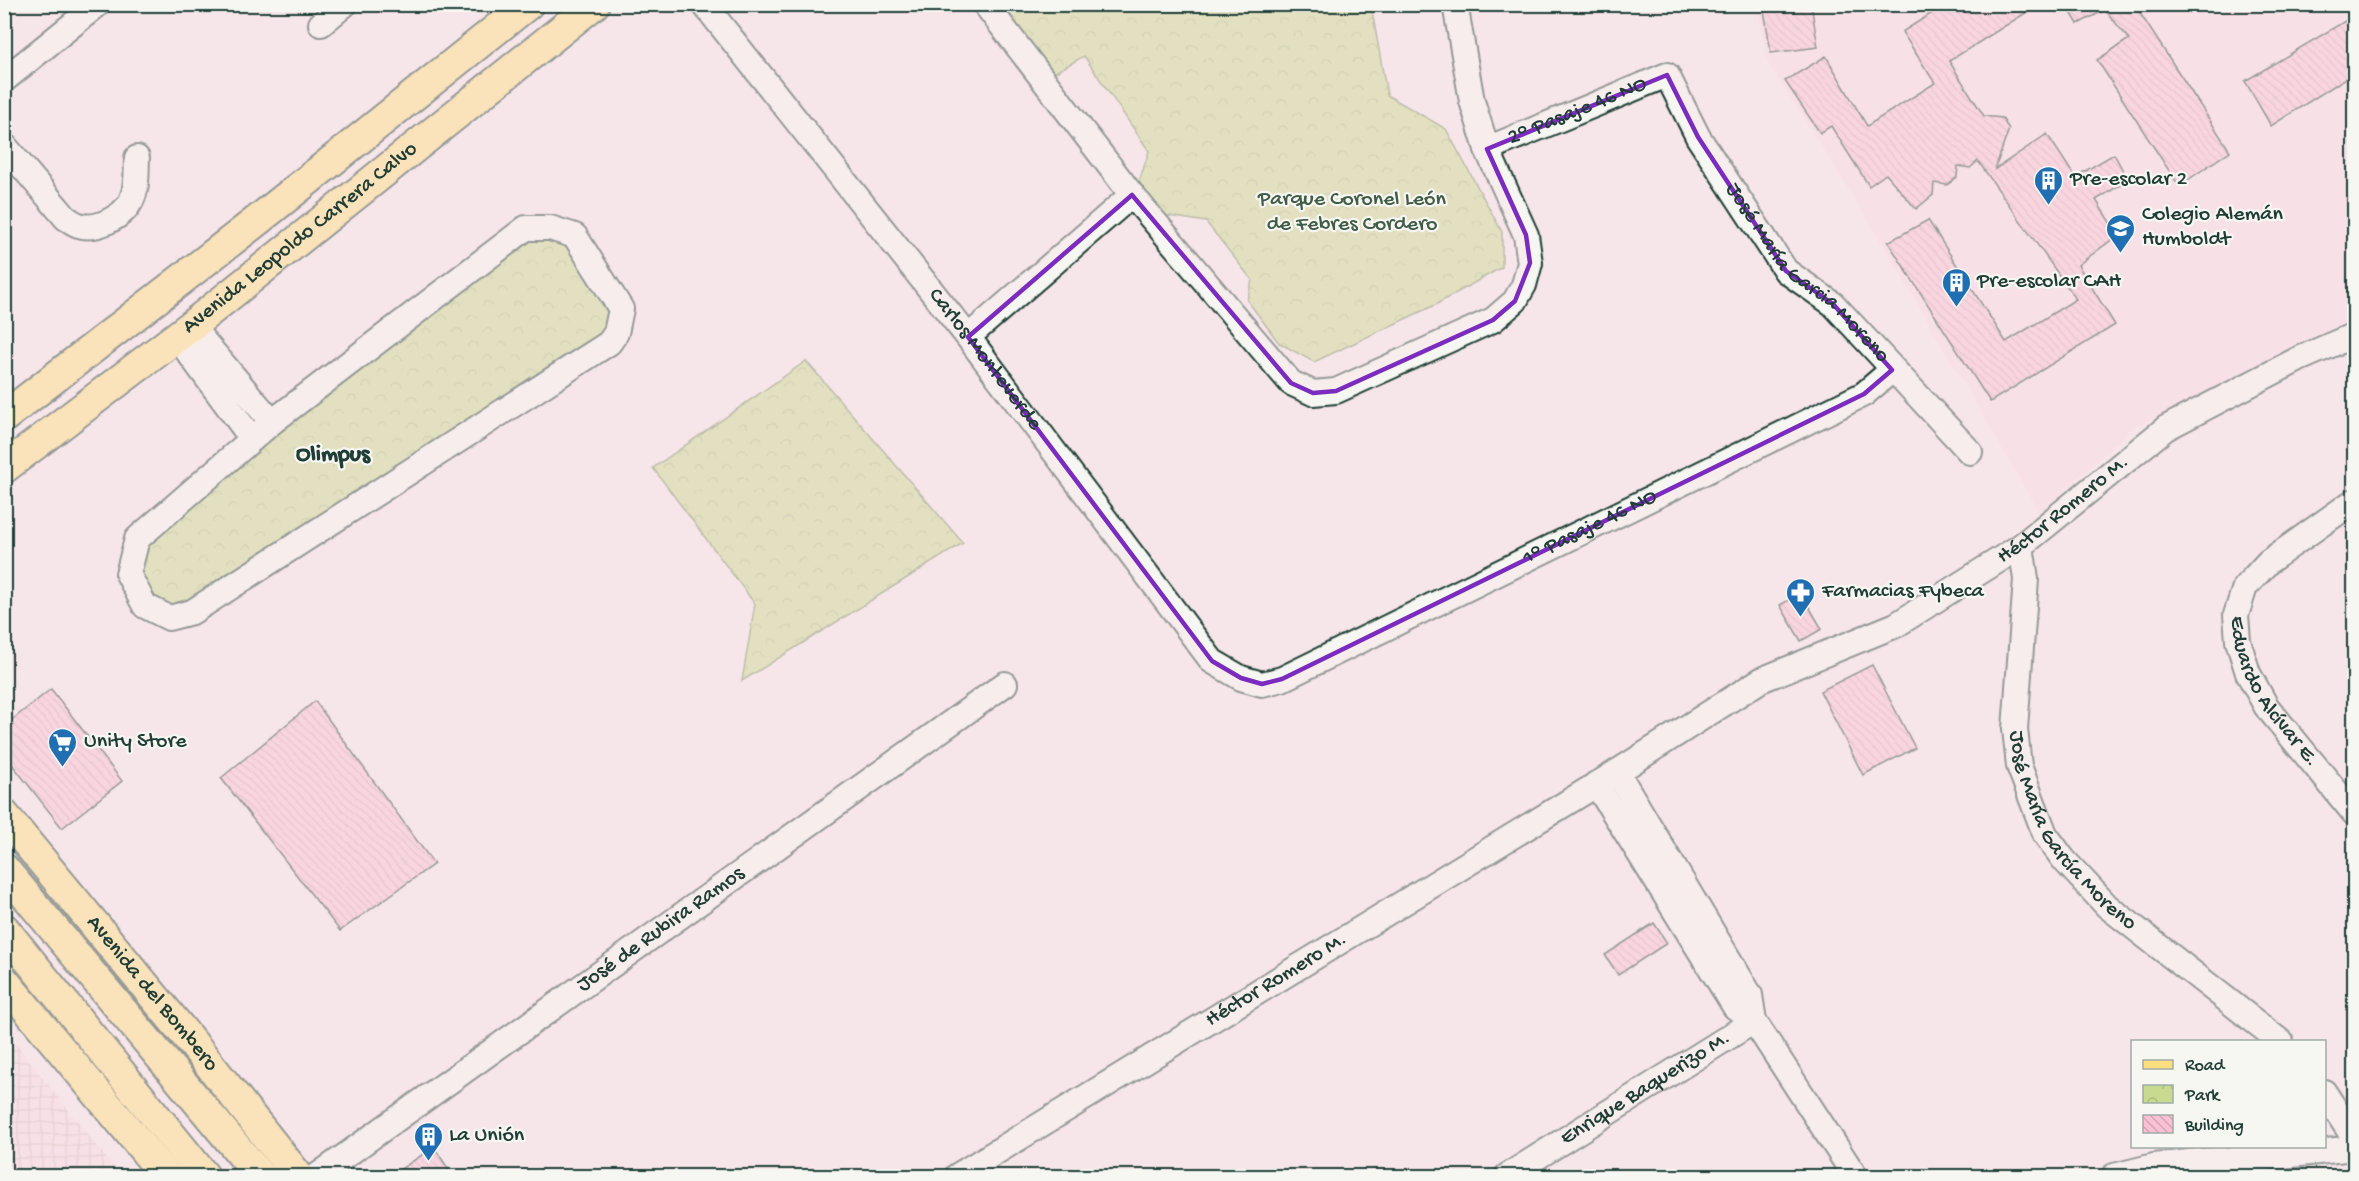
<svg xmlns="http://www.w3.org/2000/svg" width="2359" height="1181" font-family="'Gochi Hand',sans-serif">
	<style>
		.built { fill: #f8dbe2 }
		.industrial { fill: url(#industrial-grid) }
		.park { fill: url(#park-crowns); stroke: #748c62; stroke-width: 1.5 }
		.building { fill: url(#building-back-hatch); stroke: #1f3d34; stroke-width: 1.5 }
		.lines { fill: none; stroke-linecap: round; stroke-linejoin: round }
		.minor-casing { stroke: #1f3d34; stroke-width: 28 }
		.major-casing { stroke: #1f3d34; stroke-width: 34 }
		.minor { stroke: #f6f6f2; stroke-width: 24 }
		.major { stroke: #fddf80; stroke-width: 30 }
		.marked { fill: none; stroke: #7b2cbf; stroke-width: 4.5; stroke-linejoin: round }
		.labels { text-anchor: middle; dominant-baseline: central; stroke-width: 4.5; stroke-linejoin: round; paint-order: stroke }
		.street-label { font-size: 22px; fill: #1f3d34; stroke: #f6f6f2 }
		.poi-label { font-size: 22px; fill: #1f3d34; stroke: #f6f6f2; text-anchor: start }
		.park-label { font-size: 22px; fill: #415c46; stroke: #f6f6f2 }
		.neighbourhood-label { font-size: 24px; font-weight: bold; fill: #1f3d34; stroke: #f6f6f2 }
	</style>
	<defs>
		<pattern id="industrial-grid" width="8" height="8" patternUnits="userSpaceOnUse" patternTransform="scale(1.5)"><rect width="8" height="8" fill="#f8dbe2"/><path d="M0 4h8M4 0v8" fill="none" stroke="#d4bdc2"/></pattern>
		<pattern id="park-crowns" width="20" height="18" patternUnits="userSpaceOnUse" patternTransform="scale(1.5)"><rect width="20" height="18" fill="#c8da8f"/><path d="M2 6a3 3 0 1 1 6 0M12 15a3 3 0 1 1 6 0" fill="none" stroke="#abbc7c"/></pattern>
		<pattern id="building-back-hatch" width="6" height="6" patternUnits="userSpaceOnUse" patternTransform="scale(1.5)"><rect width="6" height="6" fill="#fac0d3"/><path d="M-1 5l2 2M0 0l6 6M5-1l2 2" fill="none" stroke="#d6a6b6"/></pattern>
	</defs>
	<rect width="100%" height="100%" fill="#f7e6e9"/>
	<filter id="ink" filterUnits="userSpaceOnUse"><feTurbulence type="fractalNoise" baseFrequency=".0167" numOctaves="2"/><feDisplacementMap in="SourceGraphic" scale="12" xChannelSelector="R" yChannelSelector="G"/><feConvolveMatrix kernelMatrix="1 2 1 2 8 2 1 2 1" color-interpolation-filters="sRGB"/></filter>
	<g filter="url(#ink)">
		<!-- built -->
		<path class="built" d="M1757,5H2354V329L2135,426L2039,513L1873,228L1766,60Z"/>
		<!-- industrial -->
		<path class="industrial" d="M5,1030L121,1176H5Z"/>
		<!-- park -->
		<path class="park" d="M985,5H1371L1387,95L1446,129L1502,232V267L1435,305L1314,362L1279,343L1247,300L1252,280L1206,222L1163,215L1139,182L1149,151L1084,56L1043,79Z
			M526,228L575,236L621,309L616,333L169,618L128,574L137,539Z
			M806,361L963,543L742,681L755,604L653,468Z"/>
		<!-- building -->
		<path class="building" d="M1763,4H1811L1818,47L1771,53Z
			M1946,4H2040L1949,61L1984,116L2002,118L2009,129L1995,169L2047,134L2075,177L2114,154L2128,180L2096,200L2118,235L2078,265L2115,325L1990,402L1888,242L1928,220L2006,342L2076,299L1978,161L1970,168L1958,166L1957,177L1947,185L1934,183L1933,195L1916,209L1886,174L1869,186L1831,126L1820,133L1785,81L1826,56L1867,126L1935,83L1902,32Z
			M2066,4H2134L2230,151L2179,186L2097,60L2129,39L2105,10L2078,24Z
			M2355,15L2354,73L2271,126L2245,81Z
			M1801,593L1822,629L1801,641L1780,605Z
			M1872,665L1915,748L1863,775L1820,691Z
			M51,689L122,781L62,828L4,754V726Z
			M315,701L434,864L340,931L221,778Z
			M1654,923L1667,943L1618,975L1605,955Z
			M434,1147L453,1176H390Z"/>
		<g class="lines">
			<defs>
				<g id="minor">
					<path id="s1" d="M704,4L968,337L1212,661L1241,678L1262,684L1282,679L1864,394L1892,370"/>
					<path d="M985,4L1132,195L1291,383L1313,393L1336,391L1493,320L1515,301L1524,285L1530,263L1526,235L1487,149L1472,101L1455,4"/>
					<path d="M321,24L345,4"/>
					<path d="M4,80L98,4"/>
					<path d="M4,145L66,218C70,220 74,224 79,225C96,231 123,217 131,201C138,188 136,172 137,158"/>
					<path id="s2" d="M1487,149L1667,75L1698,137L1786,271L1833,304L1970,452"/>
					<path d="M526,228H550L575,236L621,309L616,333L609,343L192,612L169,618L145,606L128,574L137,539L272,422Z"/>
					<path d="M191,326L272,422"/>
					<path d="M177,337L252,439"/>
					<path d="M968,337L1132,195"/>
					<path id="s3" d="M2354,501L2268,562L2245,587L2236,615L2238,641L2248,673L2266,706L2354,813"/>
					<path id="s4" d="M2021,546L2026,579L2015,729L2019,766L2045,834L2064,860L2107,906L2281,1042"/>
					<path d="M1617,772L1750,995L1754,1021"/>
					<path d="M1596,784L1735,1007L1754,1021L1855,1176"/>
					<path d="M2324,1092L2354,1138"/>
					<path id="s5" d="M317,1176L1005,684"/>
					<path id="s6" d="M957,1176L1617,772L1761,680L1896,625L2021,546L2166,428L2299,359L2354,335"/>
					<path id="s7" d="M1507,1176L1754,1021"/>
					<path d="M2114,1176L2154,1166L2197,1161L2265,1158L2354,1148"/>
				</g>
				<g id="major">
					<path d="M4,417L258,220L528,4"/>
					<path id="s8" d="M4,468L191,326L594,4"/>
					<path id="s9" d="M4,815L194,1045L298,1176"/>
					<path d="M4,869L260,1176"/>
					<path d="M4,929L204,1176"/>
					<path d="M4,981L166,1176"/>
				</g>
			</defs>
			<!-- minor casing -->
			<use href="#minor" class="minor-casing"/>
			<!-- major casing -->
			<use href="#major" class="major-casing"/>
			<!-- minor -->
			<use href="#minor" class="minor"/>
			<!-- major -->
			<use href="#major" class="major"/>
		</g>
	</g>
	<!-- marked area -->
	<path d="M0 0H2359V1181H0ZM1667,75L1698,137L1786,271L1833,304L1892,370L1864,394L1282,679L1262,684L1241,678L1212,661L968,337L1132,195L1291,383L1313,393L1336,391L1493,320L1515,301L1530,263L1526,235L1487,149Z" fill="#f7e6e9" fill-opacity=".55" fill-rule="evenodd"/>
	<path class="marked" d="M1667,75L1698,137L1786,271L1833,304L1892,370L1864,394L1282,679L1262,684L1241,678L1212,661L968,337L1132,195L1291,383L1313,393L1336,391L1493,320L1515,301L1530,263L1526,235L1487,149Z"/>
	<!-- icons -->
	<defs>
		<symbol id="building-pin" viewBox="-11 -11 22 30"><path d="M0 17L-7.5 6A9.5 9.5 0 1 1 7.5 6Z" fill="#1f6fb2" stroke="#f6f6f2"/><path d="M-4-6H4V6H1V3H-1V6H-4ZM-2.5-4.3h1.7v1.8h-1.7ZM.8-4.3h1.7v1.8H.8ZM-2.5-1h1.7V.8h-1.7ZM.8-1h1.7V.8H.8Z" fill="#fff"/></symbol>
		<symbol id="school-pin" viewBox="-11 -11 22 30"><path d="M0 17L-7.5 6A9.5 9.5 0 1 1 7.5 6Z" fill="#1f6fb2" stroke="#f6f6f2"/><path d="M0-5L7-2L0 1L-7-2ZM-4 1L0 2.5L4 1V4Q0 6-4 4Z" fill="#fff"/></symbol>
		<symbol id="pharmacy-pin" viewBox="-11 -11 22 30"><path d="M0 17L-7.5 6A9.5 9.5 0 1 1 7.5 6Z" fill="#1f6fb2" stroke="#f6f6f2"/><path d="M-2-6h4v4h4v4h-4v4h-4v-4h-4v-4h4Z" fill="#fff"/></symbol>
		<symbol id="supermarket-pin" viewBox="-11 -11 22 30"><path d="M0 17L-7.5 6A9.5 9.5 0 1 1 7.5 6Z" fill="#1f6fb2" stroke="#f6f6f2"/><path d="M-6-5.5h2.5l.6 2H6L4.5 2H-2.5L-4.4-4H-6ZM-1.5 3.2a1.3 1.3 0 1 0 .1 0ZM3 3.2a1.3 1.3 0 1 0 .1 0Z" fill="#fff"/></symbol>
	</defs>
	<g fill-rule="evenodd">
		<use href="#building-pin" x="2032" y="164" width="33" height="45"/>
		<use href="#school-pin" x="2104" y="212" width="33" height="45"/>
		<use href="#building-pin" x="1940" y="266" width="33" height="45"/>
		<use href="#pharmacy-pin" x="1784" y="576" width="33" height="45"/>
		<use href="#supermarket-pin" x="46" y="726" width="33" height="45"/>
		<use href="#building-pin" x="412" y="1120" width="33" height="45"/>
	</g>
	<g class="labels">
		<!-- street labels -->
		<g class="street-label">
			<text stroke="none"><textPath href="#s2" startOffset="98">2° Pasaje 46 NO</textPath></text>
			<text stroke="none"><textPath href="#s8" startOffset="375">Avenida Leopoldo Carrera Calvo</textPath></text>
			<text stroke="none"><textPath href="#s2" startOffset="440">José María Garcia Moreno</textPath></text>
			<text stroke="none"><textPath href="#s1" startOffset="453">Carlos Monteverde</textPath></text>
			<text stroke="none"><textPath href="#s6" startOffset="1294">Héctor Romero M.</textPath></text>
			<text stroke="none"><textPath href="#s1" startOffset="1250">1° Pasaje 46 NO</textPath></text>
			<text stroke="none"><textPath href="#s3" startOffset="256">Eduardo Alcívar E.</textPath></text>
			<text stroke="none"><textPath href="#s4" startOffset="304">José María García Moreno</textPath></text>
			<text stroke="none"><textPath href="#s5" startOffset="423">José de Rubira Ramos</textPath></text>
			<text stroke="none"><textPath href="#s6" startOffset="375">Héctor Romero M.</textPath></text>
			<text stroke="none"><textPath href="#s9" startOffset="232">Avenida del Bombero</textPath></text>
			<text stroke="none"><textPath href="#s7" startOffset="164">Enrique Baquerizo M.</textPath></text>
		</g>
		<!-- poi labels -->
		<g class="poi-label">
			<text x="2070" y="180">Pre-escolar 2</text>
			<text x="2142" y="215">Colegio Alemán<tspan x="2142" dy="25">Humboldt</tspan></text>
			<text x="1977" y="282">Pre-escolar CAH</text>
			<text x="1822" y="592">Farmacias Fybeca</text>
			<text x="84" y="742">Unity Store</text>
			<text x="449" y="1136">La Unión</text>
		</g>
		<!-- park labels -->
		<g class="park-label">
			<text x="1352" y="200">Parque Coronel León<tspan x="1352" dy="25">de Febres Cordero</tspan></text>
		</g>
		<!-- neighbourhood labels -->
		<g class="neighbourhood-label">
			<text x="333" y="455">Olimpus</text>
		</g>
	</g>
	<!-- margin -->
	<rect width="2359" height="1181" fill="none" stroke="#f6f6f2" stroke-width="24"/>
	<rect x="12" y="12" width="2335" height="1157" fill="none" stroke="#1f3d34" stroke-width="2" filter="url(#ink)"/>
	<!-- legend -->
	<rect x="2131" y="1040" width="195" height="108" fill="#f6f6f2" stroke="#a0aca6" stroke-width="1.5"/>
	<rect x="2143" y="1060" width="30" height="9" fill="#fddf80" stroke="#a0aca6" stroke-width="1.5"/>
	<text x="2185" y="1070" font-size="18" fill="#1f3d34">Road</text>
	<rect x="2143" y="1085" width="30" height="18" fill="url(#park-crowns)" stroke="#a0aca6" stroke-width="1.5"/>
	<text x="2185" y="1100" font-size="18" fill="#1f3d34">Park</text>
	<rect x="2143" y="1115" width="30" height="18" fill="url(#building-back-hatch)" stroke="#a0aca6" stroke-width="1.5"/>
	<text x="2185" y="1130" font-size="18" fill="#1f3d34">Building</text>
</svg>
